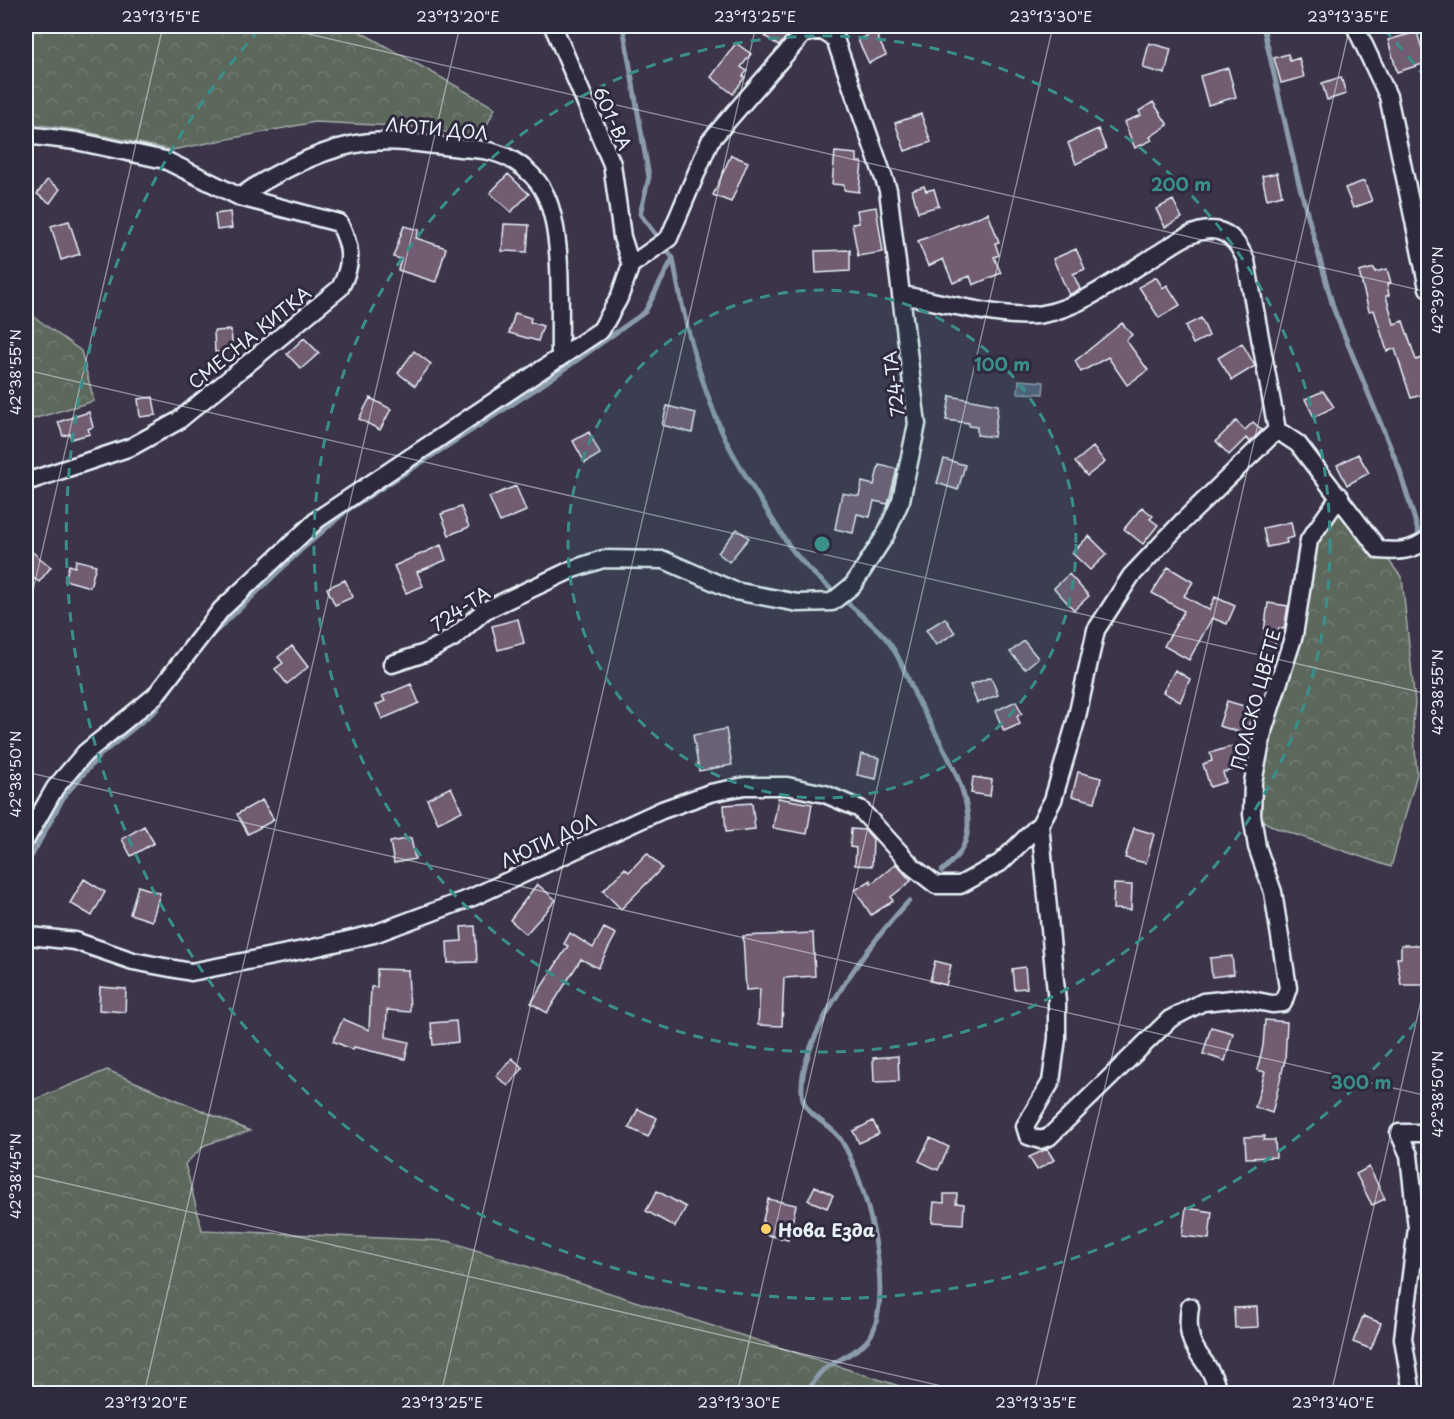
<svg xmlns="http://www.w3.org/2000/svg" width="1454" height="1419" font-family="'Playpen Sans',sans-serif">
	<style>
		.forest { fill: url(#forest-crowns); stroke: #a2acaa; stroke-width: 1.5 }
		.water { fill: url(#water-ripples); stroke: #8b9bab; stroke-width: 1.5 }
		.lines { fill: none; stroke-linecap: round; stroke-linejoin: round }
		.stream { stroke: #8b9bab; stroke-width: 5 }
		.building { fill: #715c72; stroke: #e8f1f8; stroke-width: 1.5 }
		.street-casing { stroke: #e8f1f8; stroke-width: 21 }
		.street { stroke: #2f2a3d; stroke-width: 16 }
		.ticks { fill: none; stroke: #e8f1f8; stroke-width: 1.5; stroke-opacity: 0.45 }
		.ring { fill: none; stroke: #3a8f8a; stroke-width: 3; stroke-dasharray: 10 8 }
		.poi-dot { fill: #ffd166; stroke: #2f2a3d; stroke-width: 2 }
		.labels { text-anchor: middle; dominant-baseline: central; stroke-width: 6; stroke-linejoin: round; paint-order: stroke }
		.street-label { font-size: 18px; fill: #e8f1f8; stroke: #2f2a3d }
		.poi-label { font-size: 18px; font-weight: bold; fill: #e8f1f8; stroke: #2f2a3d; text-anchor: start }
		.centre { fill: #3a8f8a; stroke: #2f2a3d; stroke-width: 3 }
		.ring-label { font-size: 18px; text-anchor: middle; font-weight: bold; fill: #3a8f8a; stroke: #2f2a3d; stroke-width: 6; stroke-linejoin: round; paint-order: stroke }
		.neatline { fill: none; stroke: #e8f1f8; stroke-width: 2 }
		.ticks-label { font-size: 15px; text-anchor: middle; fill: #e8f1f8 }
	</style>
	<defs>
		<pattern id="forest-crowns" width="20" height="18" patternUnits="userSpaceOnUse" patternTransform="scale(1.5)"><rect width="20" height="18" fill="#5c675c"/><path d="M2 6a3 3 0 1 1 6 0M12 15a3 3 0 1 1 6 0" fill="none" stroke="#737d74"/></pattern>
		<pattern id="water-ripples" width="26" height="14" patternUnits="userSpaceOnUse" patternTransform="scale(1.5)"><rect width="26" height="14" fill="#4d6278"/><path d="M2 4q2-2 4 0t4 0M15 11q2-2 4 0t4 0" fill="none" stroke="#67798c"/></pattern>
	</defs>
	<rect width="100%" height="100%" fill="#3c3448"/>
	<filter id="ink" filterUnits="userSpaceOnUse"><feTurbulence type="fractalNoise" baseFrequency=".0167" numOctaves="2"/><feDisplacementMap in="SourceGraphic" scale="12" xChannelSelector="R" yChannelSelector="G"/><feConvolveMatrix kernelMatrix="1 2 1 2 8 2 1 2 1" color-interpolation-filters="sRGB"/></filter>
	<g filter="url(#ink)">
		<!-- forest -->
		<path class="forest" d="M26,26H350L495,108L481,138L415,127L315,122L172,150L77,130L26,123Z
			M26,311L81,351L94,401L26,421Z
			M1340,496L1402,578L1415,703L1413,723L1417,774L1391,867L1276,828L1252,815L1309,540Z
			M107,1070L250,1131L205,1145L185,1164L202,1230L448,1241L921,1393H26V1103Z"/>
		<!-- water -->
		<path class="water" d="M1019,380L1044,382L1043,394L1018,393Z"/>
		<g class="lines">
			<!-- stream -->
			<path class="stream" d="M1263,26L1298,180L1334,310L1399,468L1428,564
				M673,258C683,318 698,376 722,432C738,467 762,502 782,535C806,575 848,600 881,633C899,651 907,679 918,701C936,735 970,787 968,826C967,847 957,858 942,871
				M209,638L302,549L346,511L539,387L645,312L673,258L640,214L649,177L623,26
				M26,866L64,796L100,755L156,710L179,676
				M807,1394C811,1386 816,1376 822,1371C839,1357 866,1351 874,1329C891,1281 867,1182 841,1140C830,1122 803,1117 802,1093C798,1037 872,940 909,901"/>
		</g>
		<!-- building -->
		<path class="building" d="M772,26H795L779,46L765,36Z
			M875,32L886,55L869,63L858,40Z
			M1417,32L1426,63L1397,72L1388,40Z
			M736,43L751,54L741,67L747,71L743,76L745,77L733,94L711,77Z
			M1149,43L1171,49L1165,74L1143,68Z
			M1288,54L1290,61L1299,58L1304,77L1281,83L1274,58Z
			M1228,68L1236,97L1208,105L1200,76Z
			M1341,77L1346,94L1327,100L1322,83Z
			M1153,102L1168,125L1150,137L1152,140L1135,148L1124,122L1141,115L1139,111Z
			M921,114L931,142L905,151L895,123Z
			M1098,129L1106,149L1076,164L1068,143Z
			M835,152L857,154V162H862L859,192L844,190V185L832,184Z
			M731,155L748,162L731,202L713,195Z
			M1277,173L1282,195L1267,199L1262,176Z
			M508,174L529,194L511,212L490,193Z
			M47,180L60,189L50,203L37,194Z
			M1364,181L1372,201L1353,208L1345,188Z
			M924,186L926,191L934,189L939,206L918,212L912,190Z
			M1173,200L1182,218L1165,227L1156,209Z
			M876,207L883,252L858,256L852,224L859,223L857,210Z
			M230,212L232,228L217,230L215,214Z
			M988,213L999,242L995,243L999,255L994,257L1001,273L973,285L970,276L953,283L943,259L928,266L918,241Z
			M69,221L80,254L61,260L51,226Z
			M504,224L529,225L527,252L502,251Z
			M404,226L419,230L416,238L446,248L436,282L398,270L401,259L393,257Z
			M1076,249L1085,269L1073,274L1080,289L1069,295L1053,259Z
			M850,250V271L816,273L815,251Z
			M1374,268L1375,272L1387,269L1391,283L1387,284L1389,295L1386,296L1394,324L1403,321L1416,360L1428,356V393L1411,398L1395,349L1387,351L1374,310L1369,311L1359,272Z
			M1156,277L1163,288L1167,285L1180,305L1159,318L1139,287Z
			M515,313L531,318L530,322L543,326L538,341L509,333Z
			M1201,318L1209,336L1193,344L1185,326Z
			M1122,323L1132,335L1126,340L1148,370L1127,385L1108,357L1081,372L1075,361Z
			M231,330L233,351L215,352L214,331Z
			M304,338L319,353L301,369L287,354Z
			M1242,343L1255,366L1232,380L1218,358Z
			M414,351L431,364L415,386L398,373Z
			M1323,391L1334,407L1314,417L1305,399Z
			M950,396L998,405L994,437L977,435V427L969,426V423L946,420Z
			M153,397L156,415L140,417L138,399Z
			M370,398L391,409L380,430L359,419Z
			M667,406L696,413L692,433L662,425Z
			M89,412L93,427L88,429L90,434L71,439L70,434L63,436L58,422Z
			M1236,421L1245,430L1253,422L1262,430L1250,442L1246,438L1229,455L1216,441Z
			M589,432L600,454L585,463L573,441Z
			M1093,447L1105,462L1087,476L1075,462Z
			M1358,454L1369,473L1347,485L1337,465Z
			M944,459L965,465L958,490L937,483Z
			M879,465L897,469L888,504L874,501L870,517L857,514L853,533L835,529L842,493L859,496L862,482L874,485Z
			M516,486L526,511L500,522L489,497Z
			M461,507L469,527L449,535L441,514Z
			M1142,507L1153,516L1150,519L1158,525L1143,544L1124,529Z
			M1291,522L1294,537L1286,539L1287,543L1267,547L1263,528Z
			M737,529L749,538L729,562L718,553Z
			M1089,536L1107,554L1090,570L1072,553Z
			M441,545L446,560L417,572L423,586L406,593L394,566Z
			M26,547L51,567L39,582L26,573Z
			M76,560L96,565L90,587L65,580L69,565L75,567Z
			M1168,567L1193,582L1184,596L1209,610L1215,597L1235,606L1227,624L1212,618L1189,660L1164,646L1184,611L1152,593Z
			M1069,574L1089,596L1074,610L1054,588Z
			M345,580L353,597L335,605L327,588Z
			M1268,603L1288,606L1284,629L1279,628L1274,649L1262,646Z
			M945,618L955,633L936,645L926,630Z
			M518,619L524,643L498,650L492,626Z
			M1024,641L1038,658L1025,669L1010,652Z
			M292,646L308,667L287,684L275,669L283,663L278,657Z
			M1175,670L1190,679L1180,702L1163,692Z
			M991,677L998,695L977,703L970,685Z
			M411,684L419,703L382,719L376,705L385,701L382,696Z
			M1016,701L1022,714L1017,716L1020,724L1004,731L995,711Z
			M1227,701L1254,709L1246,734L1219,726Z
			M726,729L732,765L699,771L693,735Z
			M1233,746L1240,768L1223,773L1226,782L1210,787L1203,764L1212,761L1210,753Z
			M861,754L880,758L876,779L857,775Z
			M1078,772L1101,778L1095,802L1072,796Z
			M973,777L992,780L990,796L971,793Z
			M451,787L462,811L438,823L427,799Z
			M778,798L812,804L807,834L773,828Z
			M262,800L274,820L248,834L237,814Z
			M752,803L755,829L726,832L724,805Z
			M144,826L154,843L131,856L122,839Z
			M1134,828L1154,834L1146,863L1125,858Z
			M851,829L865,830L873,839L872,866L855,865L856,848L850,847Z
			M411,838L415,859L394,863L390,842Z
			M647,853L662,868L621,909L603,891L625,868L629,872Z
			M896,864L911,881L891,897L893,901L871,915L855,890L871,880V884Z
			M84,879L105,892L92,916L70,903Z
			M537,884L556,900L526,934L510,920Z
			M1114,884L1132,885L1131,910L1113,909Z
			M138,886L160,893L152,921L130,914Z
			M475,926L477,962L448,963L447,942L462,941L461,927Z
			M604,928L616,934L598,968L581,959L547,1013L531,1003L568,946L564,944L570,933L593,948Z
			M813,933L815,976L784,978L782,1026L758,1025L760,989L746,990L743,936Z
			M1401,945H1428V985H1401L1397,958H1401Z
			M1232,956L1234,974L1212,977L1210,958Z
			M935,961L951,965L946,985L930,981Z
			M1025,967L1027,988L1014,989L1012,969Z
			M377,969L408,970L410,1012L387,1010L386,1037L409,1042L405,1059L354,1047L353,1050L333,1041L343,1019L369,1030L371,987H377Z
			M100,987L126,989L125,1012L99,1010Z
			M1265,1020L1287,1022L1285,1060L1272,1113L1255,1107L1265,1072L1257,1070L1263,1046Z
			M456,1021L458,1042L433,1045L431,1023Z
			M1211,1027L1233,1033L1225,1061L1203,1054Z
			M898,1056L899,1081L874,1082L873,1058Z
			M512,1058L523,1068L508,1086L496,1076Z
			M638,1109L657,1118L648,1137L629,1128Z
			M873,1121L879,1134L859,1143L853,1131Z
			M1265,1136L1264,1140H1275L1276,1157L1246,1158L1245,1137Z
			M930,1138L949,1147L938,1170L919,1161Z
			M1047,1149L1054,1160L1037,1170L1029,1157Z
			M1369,1167L1385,1199L1372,1205L1356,1174Z
			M815,1186L833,1195L827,1208L808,1200Z
			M657,1191L686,1207L675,1227L646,1211Z
			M944,1194H957L956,1203L964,1204L963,1224L932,1222L934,1202L944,1203Z
			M768,1199L796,1205L788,1240L760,1233Z
			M1186,1208L1212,1212L1209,1239L1182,1236Z
			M1257,1307L1258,1327L1235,1328L1234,1308Z
			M1363,1316L1381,1323L1371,1349L1353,1342Z"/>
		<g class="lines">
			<defs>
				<path id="street" d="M553,26L612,164L622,237L631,265
					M1355,26L1388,96L1428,288
					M26,135L76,141L165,160L240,197C268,176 317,152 351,145C387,137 424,144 460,148C472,149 485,149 496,153C517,159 538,177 546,196C564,236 559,311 560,355
					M902,295C937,301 1011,321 1043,314C1085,306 1124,274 1161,252C1175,243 1193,230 1211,230C1230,230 1240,246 1246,261L1277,430L1298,444L1379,550C1398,552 1413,551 1428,539
					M26,482L131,447L178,421L340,288C353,263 352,247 339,223L240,197
					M392,664L425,653L453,638L484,611L573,569L603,559L664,560L735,591L798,603L832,602L853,585L885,536L901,500L917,424L888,190L835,39L821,30L803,34L710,141L669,238L631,265
					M1040,824L1057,1002V1038L1051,1082L1025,1126L1028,1136L1040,1140L1049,1137L1170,1019L1203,1002L1241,998L1272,1004L1283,1003L1288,988L1273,892L1257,847L1252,815L1253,782L1264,728L1294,635L1309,540L1340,496
					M26,839L55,788L85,753L155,696L221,610L318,519L601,330L619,298L631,265
					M26,939L30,936L75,941L133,961L191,972L313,948L374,934L473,897L662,810L710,793L745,786H787L825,794L860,809L913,867L936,885H960L1000,863L1040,824L1053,800L1076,721L1096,630L1131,576L1183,521L1277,430
					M1399,1133L1409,1155L1417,1228L1403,1338L1412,1394
					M1399,1133H1428
					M1190,1307C1182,1356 1212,1355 1218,1394"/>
			</defs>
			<!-- street casing -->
			<use href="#street" class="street-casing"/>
			<!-- street -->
			<use href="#street" class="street"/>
		</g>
	</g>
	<!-- ticks -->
	<path class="ticks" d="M274,26L1428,292M26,370L1428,694M26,621L163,26M26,772L1428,1096M26,1174L976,1394M144,1394L460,26M441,1394L756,26M737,1394L1053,26M1034,1394L1350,26M1331,1394L1428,970"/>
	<!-- distance rings -->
	<circle cx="822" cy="544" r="254" fill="#3a8f8a" fill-opacity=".12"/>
	<g class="ring">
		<circle cx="822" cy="544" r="254"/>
		<circle cx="822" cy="544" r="508"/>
		<path d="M1427 1008A762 762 0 1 1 260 29M1384 29A762 762 0 0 1 1427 80"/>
	</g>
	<!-- markers -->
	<circle class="poi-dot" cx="766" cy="1229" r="6"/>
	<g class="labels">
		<!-- street labels -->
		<g class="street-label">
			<text transform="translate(613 118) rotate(66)">601-ВА</text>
			<text transform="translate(437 128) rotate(5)">ЛЮТИ ДОЛ</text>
			<text transform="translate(249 337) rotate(-39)">СМЕСНА КИТКА</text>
			<text transform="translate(893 384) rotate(-97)">724-ТА</text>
			<text transform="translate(460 608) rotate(-33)">724-ТА</text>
			<text transform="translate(1255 699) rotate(-75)">ПОЛСКО ЦВЕТЕ</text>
			<text transform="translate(548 840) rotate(-25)">ЛЮТИ ДОЛ</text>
		</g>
		<!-- poi labels -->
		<g class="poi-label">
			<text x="778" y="1229">Нова Езда</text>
		</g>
	</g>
	<circle cx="822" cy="544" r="9" class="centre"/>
	<g class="ring-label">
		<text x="1181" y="191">200 m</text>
		<text x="1002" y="371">100 m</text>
		<text x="1361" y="1089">300 m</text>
	</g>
	<!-- margin -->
	<rect width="1454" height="1419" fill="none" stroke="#2f2a3d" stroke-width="66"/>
	<rect x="33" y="33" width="1388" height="1353" class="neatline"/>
	<g class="ticks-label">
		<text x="161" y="22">23°13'15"E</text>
		<text x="458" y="22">23°13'20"E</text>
		<text x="755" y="22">23°13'25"E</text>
		<text x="1051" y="22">23°13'30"E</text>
		<text x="1348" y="22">23°13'35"E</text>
		<text transform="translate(1438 290) rotate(-90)" y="5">42°39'00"N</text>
		<text transform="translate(16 372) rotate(-90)" y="5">42°38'55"N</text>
		<text transform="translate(1438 692) rotate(-90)" y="5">42°38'55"N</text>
		<text transform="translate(16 774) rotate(-90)" y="5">42°38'50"N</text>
		<text transform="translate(1438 1094) rotate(-90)" y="5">42°38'50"N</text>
		<text transform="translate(16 1176) rotate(-90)" y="5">42°38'45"N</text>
		<text x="146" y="1408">23°13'20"E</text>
		<text x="442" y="1408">23°13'25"E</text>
		<text x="739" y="1408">23°13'30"E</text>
		<text x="1036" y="1408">23°13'35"E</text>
		<text x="1333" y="1408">23°13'40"E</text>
	</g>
</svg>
